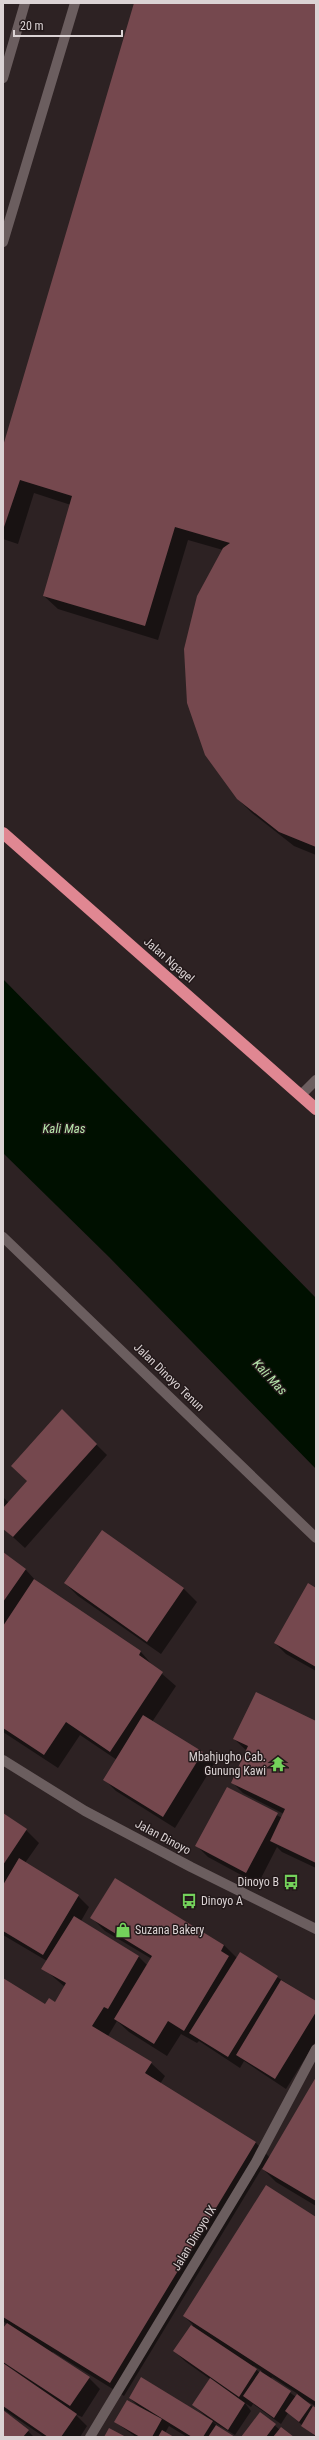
<svg xmlns="http://www.w3.org/2000/svg" width="319" height="2440" font-family="'Roboto Condensed',sans-serif">
	<style>
		.water { fill: #001000 }
		.shadow { fill: #0007; fill-rule: evenodd }
		.building { fill: #75484e }
		.lines { fill: none; stroke-linecap: round; stroke-linejoin: round }
		.lane { stroke: #6b5e5f; stroke-width: 10 }
		.street { stroke: #6b5e5f; stroke-width: 10 }
		.secondary { stroke: #6b5e5f; stroke-width: 10 }
		.highway { stroke: #e08792; stroke-width: 12 }
		.labels { text-anchor: middle; dominant-baseline: central; stroke-width: 3; stroke-linejoin: round; paint-order: stroke }
		.street-label { font-size: 12px; fill: #dbd3d4; stroke: #23191a }
		.poi-label { font-size: 12px; fill: #dbd3d4; stroke: #23191a; text-anchor: end }
		.water-label { font-size: 13px; font-style: italic; fill: #b6e5ab; stroke: #23191a }
	</style>
	<rect width="100%" height="100%" fill="#2d2223"/>
	<!-- water -->
	<path class="water" d="M3,979L316,1298V1469L109,1257L3,1153Z"/>
	<!-- shadow -->
	<path class="shadow" d="M135,3H316V855L294,846L252,813L237,798L223,550L188,540L158,640L58,609L44,596L71,505L34,493L18,544L3,539V450Z
		M62,1411L107,1455L25,1548L3,1528V1497L9,1503L28,1482Z
		M102,1531L184,1589L197,1602L161,1654L78,1596L65,1583Z
		M3,1553L26,1570L37,1582L141,1652L154,1667L176,1686L152,1722L203,1753L214,1764L175,1828L116,1791L105,1780L117,1760L80,1735L58,1768L3,1732Z
		M316,1589V1671L286,1654L275,1643Z
		M316,1722V1868L282,1852L277,1847L258,1884L208,1857L197,1846L228,1788L282,1818L284,1814L243,1793L232,1782L247,1751L234,1739Z
		M3,1814L26,1830L39,1843L25,1863L78,1896L89,1907L81,1921L139,1957L148,1966L152,1959L105,1931L92,1918L115,1879L224,1945L237,1958L277,1977L316,2002V2041L286,2089L244,2061L240,2068L199,2041L197,2043L181,2034L167,2056L129,2032L117,2021L108,2036L151,2063L165,2076L160,2084L256,2143L270,2158L316,2079V2206L276,2182L262,2168L124,2396L53,2352L52,2353L89,2378L100,2389L82,2417L75,2414L87,2426L80,2437H44L3,2409V2330L7,2324L3,2321V1980L45,2005L55,2003L65,1987L43,1968L47,1961L3,1935Z
		M316,2218V2406L302,2399L316,2409V2437L288,2413L281,2424L253,2404L251,2407L245,2403L251,2411L235,2435L210,2420L193,2405L210,2379L186,2362L174,2351L193,2325L184,2316ZM254,2366L262,2371L260,2373L253,2367ZM272,2377L298,2394L296,2397L271,2379Z
		M130,2398L210,2420L233,2437H187L169,2426L165,2433L172,2437H136L115,2422L139,2407Z
		M3,2412L28,2431L34,2437H3Z
		M260,2413L280,2430L292,2437H242Z"/>
	<!-- building -->
	<path class="building" d="M134,3H316V847L279,832L237,799L205,755L187,703L184,649L197,596L223,548L230,543L175,527L145,626L43,596L72,496L20,480L3,530V446Z
		M62,1409L97,1444L13,1537L3,1529V1508L27,1481L11,1466Z
		M102,1530L184,1588L147,1642L64,1583Z
		M3,1552L26,1569L3,1602Z
		M34,1579L141,1651L139,1655L163,1672L110,1752L66,1722L44,1755L3,1728V1626Z
		M308,1583L316,1588V1667L274,1643Z
		M256,1692L316,1721V1863L270,1841L285,1809L231,1783L248,1746L233,1739Z
		M143,1715L203,1752L163,1817L103,1780Z
		M227,1787L278,1813L246,1873L195,1846Z
		M3,1813L27,1829L3,1865Z
		M19,1858L79,1895L43,1955L3,1931V1885Z
		M115,1878L224,1945L221,1951L229,1956L184,2031L168,2021L154,2044L114,2019L152,1956L90,1918Z
		M74,1916L139,1956L108,2009L104,2007L92,2026L152,2062L145,2073L256,2142L110,2383L3,2317V1978L45,2004L49,1998L55,2002L66,1983L41,1969Z
		M240,1952L278,1976L228,2057L189,2033Z
		M281,1980L316,2001V2012L275,2079L236,2055Z
		M316,2077V2201L262,2169Z
		M266,2185L316,2217V2402L183,2316Z
		M7,2323L90,2377L70,2406L3,2362V2328Z
		M191,2325L257,2369L239,2397L173,2351Z
		M3,2363L77,2414L61,2437H48L3,2406Z
		M260,2371L291,2391L274,2418L243,2396Z
		M141,2377L213,2421L203,2437H192L129,2398Z
		M210,2378L245,2403L228,2430L192,2405Z
		M297,2394L311,2405L299,2422L285,2411Z
		M127,2400L162,2419L152,2437H140L114,2422Z
		M313,2406L316,2408V2436L301,2426Z
		M3,2410L29,2430L23,2437H3Z
		M260,2412L276,2424L266,2437H241Z
		M216,2425L235,2437H208Z
		M281,2427L294,2437H273Z
		M109,2428L126,2437H104Z
		M162,2430L174,2437H158Z"/>
	<g class="lines">
		<!-- lane -->
		<path class="lane" d="M3,242L75,3"/>
		<!-- street -->
		<path class="street" d="M3,78L25,3
			M301,1095L316,1080
			M3,1237L316,1538
			M90,2437L256,2162L316,2049"/>
		<!-- secondary -->
		<path class="secondary" d="M3,1760L85,1811L191,1867L316,1929"/>
		<!-- highway -->
		<path class="highway" d="M3,833L316,1109"/>
	</g>
	<!-- icons -->
	<defs>
		<symbol id="temple-bare" viewBox="-9 -9 18 18"><path d="M0-6L5-2H3V0L6.5 2.5H4V6H1.5V3h-3V6H-4V2.5H-6.5L-3 0V-2H-5Z" fill="#74d25b" stroke="#23191a" stroke-width="2.5" paint-order="stroke"/></symbol>
		<symbol id="bus-bare" viewBox="-9 -9 18 18"><path d="M-5-6H5V4H4V6H2V4H-2V6H-4V4H-5ZM-3.5-4V0h7V-4ZM-3.5 1.2v1.5H-2V1.2ZM2 1.2v1.5H3.5V1.2Z" fill="#74d25b" stroke="#23191a" stroke-width="2.5" paint-order="stroke"/></symbol>
		<symbol id="shop-bare" viewBox="-9 -9 18 18"><path d="M-5-2.5h2.3a2.7 3.5 0 0 1 5.4 0H5L5.5 6h-11ZM-1.5-2.5h3a1.5 2.3 0 0 0-3 0Z" fill="#74d25b" stroke="#23191a" stroke-width="2.5" paint-order="stroke"/></symbol>
	</defs>
	<g fill-rule="evenodd">
		<use href="#temple-bare" x="267" y="1753" width="22" height="22"/>
		<use href="#bus-bare" x="280" y="1871" width="22" height="22"/>
		<use href="#bus-bare" x="178" y="1890" width="22" height="22"/>
		<use href="#shop-bare" x="112" y="1919" width="22" height="22"/>
	</g>
	<g class="labels">
		<!-- street labels -->
		<g class="street-label">
			<text transform="translate(169 960) rotate(41)">Jalan Ngagel</text>
			<text transform="translate(169 1377) rotate(44)">Jalan Dinoyo Tenun</text>
			<text transform="translate(163 1837) rotate(28)">Jalan Dinoyo</text>
			<text transform="translate(194 2238) rotate(-59)">Jalan Dinoyo IX</text>
		</g>
		<!-- poi labels -->
		<g class="poi-label">
			<text x="266" y="1757">Mbahjugho Cab.<tspan x="266" dy="14">Gunung Kawi</tspan></text>
			<text x="279" y="1882">Dinoyo B</text>
			<text x="201" y="1901" text-anchor="start">Dinoyo A</text>
			<text x="135" y="1930" text-anchor="start">Suzana Bakery</text>
		</g>
		<!-- water labels -->
		<g class="water-label">
			<text x="64" y="1128">Kali Mas</text>
			<text transform="translate(270 1377) rotate(47)">Kali Mas</text>
		</g>
	</g>
	<!-- border -->
	<rect width="319" height="2440" fill="none" stroke="#dbd3d4" stroke-width="8"/>
	<!-- scale -->
	<path d="M14 30v6h108v-6" fill="none" stroke="#dbd3d4" stroke-width="2"/>
	<text x="20" y="30" font-size="12" fill="#dbd3d4" stroke="#23191a" stroke-width="3" paint-order="stroke">20 m</text>
</svg>
